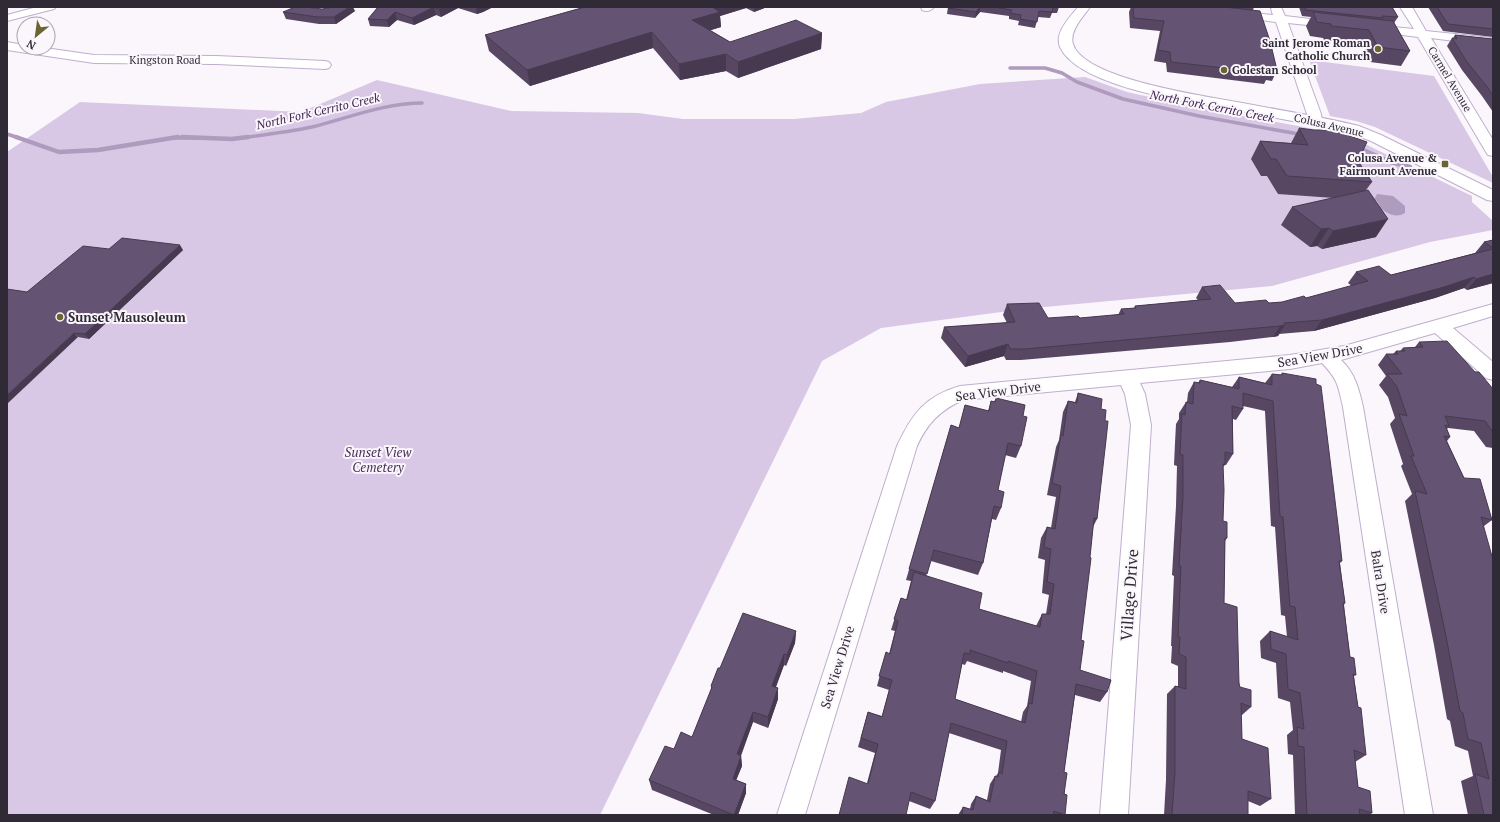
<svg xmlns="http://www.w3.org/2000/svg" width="1500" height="822" font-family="'PT Serif',serif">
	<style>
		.green { fill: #d8c7e5 }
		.water { fill: #af9bbe }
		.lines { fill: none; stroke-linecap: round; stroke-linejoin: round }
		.stream-far1 { stroke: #af9bbe; stroke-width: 3.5 }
		.stream { stroke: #af9bbe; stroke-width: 4.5 }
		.minor-casing { stroke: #bfaecd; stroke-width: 2 }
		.tertiary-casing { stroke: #bfaecd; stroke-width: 2 }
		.minor { fill: #fff; fill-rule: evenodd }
		.tertiary { fill: #fff; fill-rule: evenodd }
		.wall { fill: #574763; fill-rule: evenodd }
		.shaded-wall { fill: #473a50 }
		.building { fill: #655373; stroke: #473a50; fill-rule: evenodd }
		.poi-dot { fill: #6b6330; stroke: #faf6fc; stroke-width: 1.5 }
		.labels { text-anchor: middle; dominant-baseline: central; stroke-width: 4; stroke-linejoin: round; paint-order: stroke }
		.far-poi-label { font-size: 11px; font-weight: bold; fill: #302a36; stroke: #faf6fc; text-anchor: end }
		.far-street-label { font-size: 11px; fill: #302a36; stroke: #faf6fc }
		.far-water-label { font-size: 12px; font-style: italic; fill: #3f2351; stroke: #faf6fc }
		.poi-label { font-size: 13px; font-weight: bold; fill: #302a36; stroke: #faf6fc; text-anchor: start }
		.street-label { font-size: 13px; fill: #302a36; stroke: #faf6fc }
		.park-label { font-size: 13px; font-style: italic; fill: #4a2f5d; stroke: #faf6fc }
		.near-street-label { font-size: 16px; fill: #302a36; stroke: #faf6fc }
	</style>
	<rect width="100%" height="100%" fill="#faf6fc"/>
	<!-- green -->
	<path class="green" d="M1309,60L1434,76L1493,177V183L1375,127L1356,121L1330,116Z
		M1085,77L1127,92L1181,104L1335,133L1365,144L1472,196V202L1493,221V230L1430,242L1272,286L1023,309L881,328L822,361L600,815H7V152L80,102L301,112L377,80L511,111L638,113L683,119H794L861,113L886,102L980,84Z"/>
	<!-- water -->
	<path class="water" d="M1377,194L1393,196L1405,206V213C1395,219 1386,213 1378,206H1380L1376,200H1374Z"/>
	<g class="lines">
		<!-- stream-far1 -->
		<path class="stream-far1" d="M1010,68H1045L1062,73L1077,82L1123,99L1199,116L1304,135
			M7,134L19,138
			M172,138H209
			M240,138C264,135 288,132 312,127C348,118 385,103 422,103"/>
		<!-- stream -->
		<path class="stream" d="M16,137L59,152L98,150L178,137
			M182,137L232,139L248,137
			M1356,147L1391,162L1410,167"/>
		<defs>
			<path id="minor" d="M37,7H56L54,9L7,21V15Z
				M921,7H934C931,11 927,12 922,10Z
				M1273,7H1281L1285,16L1336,22L1340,23L1342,25L1340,27L1336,28L1288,23L1321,114L1322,121L1320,124H1310L1307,114L1276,22L1236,17L1232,16L1230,14L1232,12L1236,11L1273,15L1271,9Z
				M1400,7H1412L1426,31L1493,38V46L1431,38L1493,140V156L1488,155L1486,152L1418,37L1372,31L1368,30L1366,28L1368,26L1372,25L1414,29Z
				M7,42L24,45V48H45L94,55L216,56L325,61L329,62L331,65L329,68L325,69L216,64L94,63L7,50Z
				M1493,304V316L1453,328L1493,362V380L1486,378L1435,333L1341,360C1355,373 1359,389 1363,407L1433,815H1405L1343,407C1338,385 1338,380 1322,363L1290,369L1140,383L1145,394L1151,425L1128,815H1100L1131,425L1125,394L1121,385L963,400C940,410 927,424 917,446L805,815H777L897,446C912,414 925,396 960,386L1290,355L1344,346Z"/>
			<path id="tertiary" d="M1078,7H1090C1083,17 1069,31 1073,44C1083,79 1205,96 1237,102C1278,110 1319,116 1359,126L1381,135L1493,190V201L1487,200L1371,141L1350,133C1312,124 1274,118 1236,110C1195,103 1079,88 1060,47C1054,33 1070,17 1078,7Z"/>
		</defs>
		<!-- minor casing -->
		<use href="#minor" class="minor-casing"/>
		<!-- tertiary casing -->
		<use href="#tertiary" class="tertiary-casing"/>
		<!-- minor -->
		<use href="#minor" class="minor"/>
		<!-- tertiary -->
		<use href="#tertiary" class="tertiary"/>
	</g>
	<!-- wall -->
	<path class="wall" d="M378,7H493L483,12L477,14L458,8L441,17L436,15L414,25L397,20L389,27L370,26L368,19Z
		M585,7H767L754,12L746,8L720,16L721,27L710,30L730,42L822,33L821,49L738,78L726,71L680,80L653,48L530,86L489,51L485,35Z
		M948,7H1059L1057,13H1052L1050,18L1038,17L1035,28L1018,25L1019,21L1009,19V16L980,12L975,18L947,14Z
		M1131,7H1254L1253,10L1277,70L1272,81L1266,80L1264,84L1167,72L1166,63L1154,61L1160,31L1130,28L1129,12Z
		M1299,7H1392L1398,17L1394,23L1410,51L1401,66L1370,62L1362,44L1324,40L1323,38L1310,36L1306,26L1311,17L1302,16Z
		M1428,7H1493V37L1443,31Z
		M355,11L336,24H319L286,19L283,12Z
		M1455,35L1493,39V112L1482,96L1462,70L1447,46L1452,38H1453Z
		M1299,128L1358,161L1372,182L1366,190L1376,237L1322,249L1317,246L1310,247L1281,225L1292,207L1334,198L1278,194L1267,176H1261L1251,159L1260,141L1291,143Z
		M1493,240V283L1467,290L1464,288L1435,298L1314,331L1279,334L1278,336L1273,337L1230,342L1021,360H1006L1004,356L965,367L941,338L944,327L1007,323L1003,315L1007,304L1048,318H1080L1118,315L1121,309L1134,308L1135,306L1198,300L1196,298L1202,287L1235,303H1269L1282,302L1306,298L1352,286L1348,283L1356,272L1391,275L1475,253L1484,242Z
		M109,249L183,250L89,339L78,337L27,292Z
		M1419,342L1475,372L1493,389V448L1486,447L1474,431L1448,428L1447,429L1450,437L1447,441L1464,478L1492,520L1484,526L1493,815H1468L1461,781L1473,776L1468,751L1455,746L1450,721L1447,719L1434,645L1405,501L1412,494L1401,466L1403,464L1390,424L1395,418L1388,397L1379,385L1386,376L1378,365L1386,354H1393L1396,351H1400L1403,348L1415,347Z
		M1282,373L1342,561L1340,563L1345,603L1344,605L1350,657L1356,675L1354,676L1358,707L1366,755L1355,762L1358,787L1372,813L1369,815H1295L1293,755L1288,754L1287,735L1293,730L1290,702L1278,698L1276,663L1261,658L1260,641L1270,631L1287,637L1285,616L1281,615L1275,527L1271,526L1265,411L1243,406V409L1236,420L1233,419V454L1226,465H1225L1223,467V521L1227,538L1225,541L1224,603L1240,687L1251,707L1242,715H1241L1242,739L1271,799L1260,806L1248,801V815H1164L1166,780L1167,694L1175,686H1178V666L1171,663L1172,646H1171L1174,576L1172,575L1176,506L1177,466L1174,465L1175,443L1176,424L1179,419V413L1186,402H1187L1188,393L1194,382L1198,383L1200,380L1232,387L1239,377L1265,383L1272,374L1281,375Z
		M1078,393L1101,409L1097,519L1093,527L1081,640L1080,670L1107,692L1100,702L1075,695L1064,772L1065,815H958L963,807L970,809L971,804L976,796L987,800L990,784L995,776H996L998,773L1001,750L949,733L935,801L930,809L909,801L867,783L875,753L858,747L868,712L882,716L889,690L877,686L886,652L889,654L895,631L891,630L901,598L906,600L911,581L906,580L951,425L959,428L965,405L988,411L991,401L994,402L996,398L1023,416L1021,446L1016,458L1005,455L998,490L1001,508L996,520L992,519L983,563L978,575L931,561L926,575L979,609L1036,626L1042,614H1046L1049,595L1042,593L1045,560L1038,558L1041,538L1047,527L1051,528L1056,497L1047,495L1056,447L1059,440L1063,412L1068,401L1075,402ZM967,661L1003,673V671L1031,681L1027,706L1023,712L1021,722L955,699L962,664L965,665Z
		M796,631L795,643L786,666L784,665L776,687L778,699L768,728L753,722L741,756L742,766L736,780L746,784V793L738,815H714L652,790L649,780L674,749L692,737L711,690V686L720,668Z"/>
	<!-- shaded-wall -->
	<path class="shaded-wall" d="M349,7H353L355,11L336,24L334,17Z
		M434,7L436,15L414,25L412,18Z
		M443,7H458V8L441,17L439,9Z
		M476,7H493L483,12L477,14Z
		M707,7H746V8L720,16L721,27L693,36L692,20Z
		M754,7H767L754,12Z
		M980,7V12L975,18L976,12Z
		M395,12L397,20L389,27L387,20Z
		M652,32L653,48L530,86L527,70Z
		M822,33L821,49L738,78V62Z
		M726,54V71L680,80L679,64Z
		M1388,219L1376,237L1322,249L1333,231Z
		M1329,228L1317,246L1310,247L1321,229Z
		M180,245L183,250L89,339L85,334Z
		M1493,274V283L1467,290L1476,279Z
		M1474,277L1464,288L1435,298L1314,331L1322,320Z
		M1285,325L1278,336L1273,337L1280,326Z
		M74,333L78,337L7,404V395Z
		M1008,344L1004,356L965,367L968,356Z
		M796,631L795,643L786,666L787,655Z
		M784,654V665L772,697V686Z
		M778,688V699L768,728V717Z
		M753,712V722L737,765V754Z
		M741,756L742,766L733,788V779Z
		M746,784V793L738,815H734Z"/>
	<!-- building -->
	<path class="building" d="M295,7H306L322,9L334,7H349L334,17H317L283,12Z
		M378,7H443L439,9L434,7L412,18L395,12L387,20L368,19Z
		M585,7H712L720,12L692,20L730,42L796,20L822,33L738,62L726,54L679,64L652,32L527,70L485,35Z
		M948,7H980L976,12L948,8Z
		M993,7H1054H1053L1052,12L1039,11L1037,22L1020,19L1021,15L1010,13L1012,10Z
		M1133,7H1224L1260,11L1270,41L1277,70L1268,69L1269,73L1171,62L1170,52L1158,50L1164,21L1134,18Z
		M1304,7H1392L1398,17L1382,16L1383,18L1306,10Z
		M1437,7H1493V29L1448,24Z
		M1313,12L1393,21L1410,51L1378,47L1369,30L1331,26V24L1317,22Z
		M1455,35L1493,39V96L1488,88L1467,62L1452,38L1457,39Z
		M1299,128L1314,130H1333L1367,142L1358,161L1372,182L1287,176L1276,159H1271L1260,141L1308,145Z
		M1368,190L1388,219L1333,231L1329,228L1321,229L1292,207Z
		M122,238L180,245L85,334L74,333L7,395V289L27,292L83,246L109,249Z
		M1493,240V248L1484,242Z
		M1493,249V274L1476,279L1474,277L1444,287L1322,320L1284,323L1285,325L1280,326L1025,349H1010L1008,344L968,356L944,327L1015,322L1007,304L1039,303L1048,318L1078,316L1080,318L1124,314L1121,309L1136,308L1135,306L1211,299L1202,287L1220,285L1235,303L1266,300L1269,303L1282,302L1304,296L1306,298L1368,281L1356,272L1379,266L1391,275Z
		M1447,341L1475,372H1479L1493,389V432L1485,421L1445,416L1449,426L1445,425L1450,437L1444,436L1464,478L1480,479L1492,520L1481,517L1493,560V815H1484L1475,774L1489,779L1481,743L1468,739L1463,713L1460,711L1446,636L1415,491L1427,494L1411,456H1414L1399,414L1407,416L1397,387L1387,374H1402L1386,354H1398L1396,351H1405L1403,348L1423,347L1419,342Z
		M1282,373L1316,379V384L1321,386L1338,525L1342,561H1339L1345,603H1343L1350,657L1354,658L1356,675L1353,674L1358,707L1361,708L1366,755L1354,750L1358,787L1370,791L1372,813L1359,809L1360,815H1307L1304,747L1298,746L1297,727L1304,729L1300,693L1288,689L1286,654L1271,649L1270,631L1298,640L1295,607L1290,606L1283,517L1280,516L1273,401L1243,393V409L1232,406L1233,454L1225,452V464H1223L1224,490L1223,521L1227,522V538H1225L1224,603L1237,607L1239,684L1240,687L1251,690V707L1241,703L1242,739L1268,748L1271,799L1248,791V815H1172L1175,772V686L1186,689V657L1179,654L1180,637H1178L1181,566H1179L1183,496V455L1180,454L1181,432L1182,414L1185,415L1186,402L1193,404L1194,382L1200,383V380L1239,389V377L1272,385V374L1282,375Z
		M1078,393L1102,399L1101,409L1106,410L1105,421H1108L1106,440L1097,519L1094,518L1090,557L1091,558L1081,640L1084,641L1080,670L1111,680L1107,692L1076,684L1064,772L1067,773L1064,794L1067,795L1065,815L1054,811L1053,815H962L963,807L973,810L976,796L990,802L995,776L998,777L999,772L1002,774L1007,741L951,723L935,801L911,792L906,815H839L849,777L868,784L878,744L861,738L868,712L882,717L892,680L879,676L886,652L890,654L898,621L894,619L901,598L907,600L914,572L982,593L979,609L1040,627L1042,614H1050L1054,584L1047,582L1051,549L1044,547L1047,527L1055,529L1061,486L1052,483L1061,435L1063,436L1068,401L1077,403ZM970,650L1008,663V661L1037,671L1032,704L1029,703L1025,723L955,699L964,653L970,654Z
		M996,398L1025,405L1023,416L1027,417L1021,446L1008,443L998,490L1004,492L1001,508L994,506L983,563L934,550L927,574L909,569L951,425L959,428L965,405L989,411L991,401L995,402Z
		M743,613L796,631L787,655L784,654L772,686L778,688L768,717L753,712L737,754L741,756L733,779L746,784L734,815L649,780L665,746L674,749L681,732L692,737L712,687L711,686L718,668H720Z"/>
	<!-- markers -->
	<g class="poi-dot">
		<circle cx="1378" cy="49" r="4"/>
		<circle cx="1224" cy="70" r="4"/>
		<rect x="1441" y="160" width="8" height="8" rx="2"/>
		<circle cx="60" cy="317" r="4"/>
	</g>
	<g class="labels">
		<!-- far-poi labels -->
		<g class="far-poi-label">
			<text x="1370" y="43">Saint Jerome Roman<tspan x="1370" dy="13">Catholic Church</tspan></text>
			<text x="1232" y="70" text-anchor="start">Golestan School</text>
			<text x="1437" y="158">Colusa Avenue &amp;<tspan x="1437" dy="13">Fairmount Avenue</tspan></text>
		</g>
		<!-- far-street labels -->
		<g class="far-street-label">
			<text x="165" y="60">Kingston Road</text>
			<text transform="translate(1450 79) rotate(59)">Carmel Avenue</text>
			<text transform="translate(1329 125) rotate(13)">Colusa Avenue</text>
		</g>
		<!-- far-water labels -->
		<g class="far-water-label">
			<text transform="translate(1212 106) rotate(11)">North Fork Cerrito Creek</text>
			<text transform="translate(318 111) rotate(-13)">North Fork Cerrito Creek</text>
		</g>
		<!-- poi labels -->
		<g class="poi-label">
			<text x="68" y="317">Sunset Mausoleum</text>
		</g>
		<!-- street labels -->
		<g class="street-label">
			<text transform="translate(1320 355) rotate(-10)">Sea View Drive</text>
			<text transform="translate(998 391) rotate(-7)">Sea View Drive</text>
			<text transform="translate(1381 582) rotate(81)">Balra Drive</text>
			<text transform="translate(837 667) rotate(-73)">Sea View Drive</text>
		</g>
		<!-- park labels -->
		<g class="park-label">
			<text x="378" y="452">Sunset View<tspan x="378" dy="15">Cemetery</tspan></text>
		</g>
		<!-- near-street labels -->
		<g class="near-street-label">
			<text transform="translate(1129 595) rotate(-86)">Village Drive</text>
		</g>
	</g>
	<!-- border -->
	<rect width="1500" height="822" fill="none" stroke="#302a36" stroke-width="16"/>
	<!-- north arrow -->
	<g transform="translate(36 36) rotate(209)"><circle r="19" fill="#faf6fc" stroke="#a9a4ad"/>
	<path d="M0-3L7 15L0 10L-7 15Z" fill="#6b6330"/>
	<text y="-6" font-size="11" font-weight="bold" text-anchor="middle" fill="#302a36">N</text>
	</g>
</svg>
